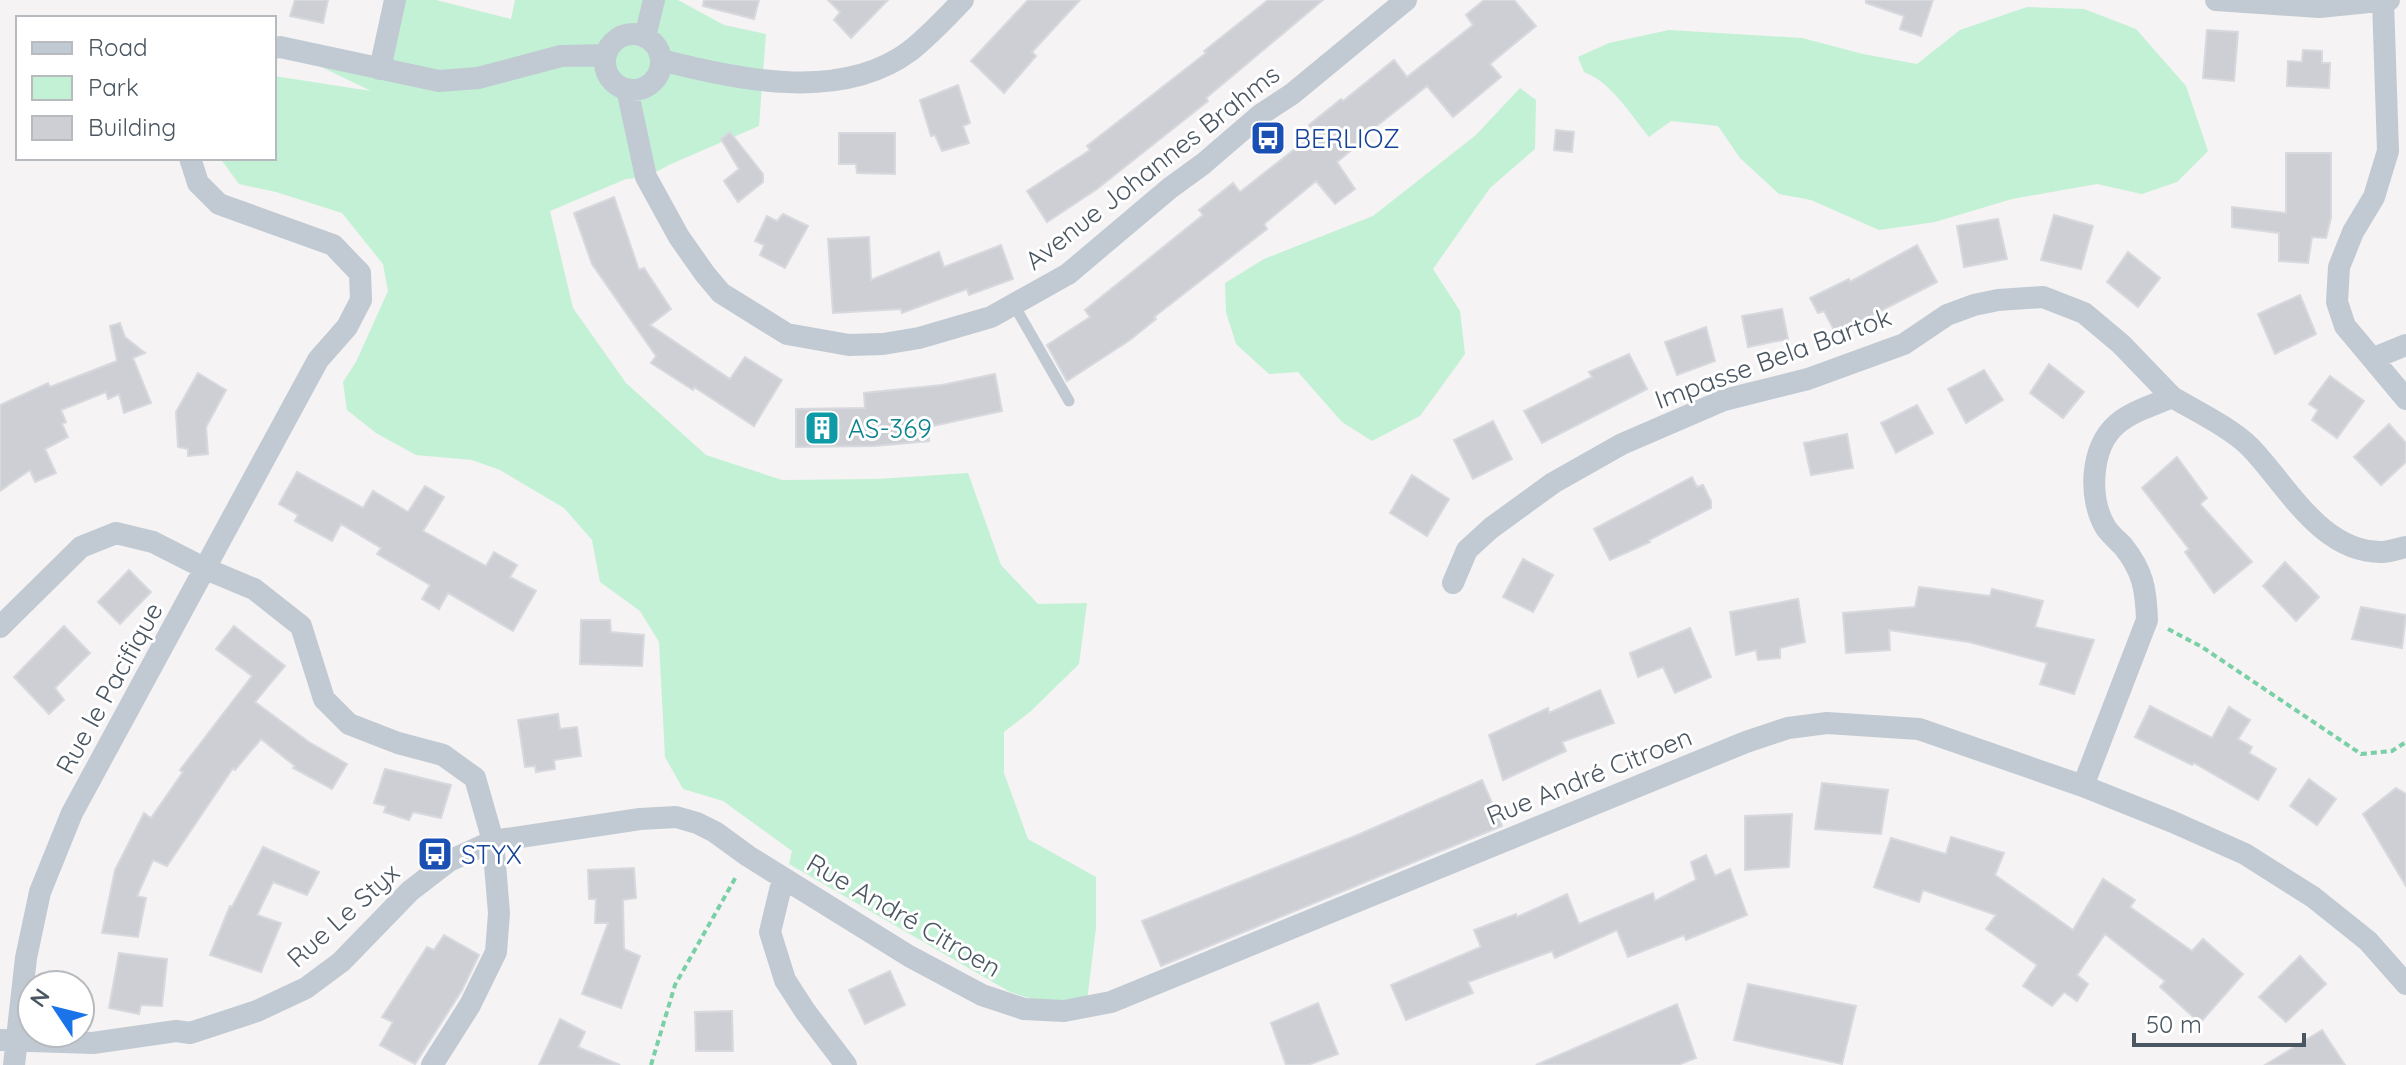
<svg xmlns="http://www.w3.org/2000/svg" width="2406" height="1065" font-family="Quicksand,sans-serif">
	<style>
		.green { fill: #c3f1d5 }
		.building { fill: #cdcfd5; stroke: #d7d9de; stroke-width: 2 }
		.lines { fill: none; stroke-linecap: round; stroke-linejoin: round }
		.path { stroke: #7ad0a6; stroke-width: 4; stroke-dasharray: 6 4; stroke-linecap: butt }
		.lane { stroke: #c1cad2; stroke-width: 11 }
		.street { stroke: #c1cad2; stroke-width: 22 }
		.labels { text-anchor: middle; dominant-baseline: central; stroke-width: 6; stroke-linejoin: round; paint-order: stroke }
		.transit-label { font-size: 26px; fill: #164399; stroke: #fff; text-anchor: start }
		.street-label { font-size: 26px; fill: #4a5661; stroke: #fff }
		.culture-label { font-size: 26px; fill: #0d838f; stroke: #fff; text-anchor: start }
	</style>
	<rect width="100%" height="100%" fill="#f5f3f3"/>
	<!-- green -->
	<path class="green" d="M395,0H436L511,19L515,0H678L724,25L766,34L759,126L671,164L646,177L626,179L550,211L573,308L626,383L706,455L782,480L878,479L968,473L1001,565L1038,604L1087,603L1079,664L1031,711L1004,732V773L1028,839L1096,877V928L1087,1001L1042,1002L1010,992L789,864L792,851L723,801L683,789L665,757L659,642L640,611L600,582L592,540L564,508L500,470L472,460L416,455L376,433L347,410L343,382L356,362L388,291L383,264L342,213L276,192L239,184L220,158H274V76L371,91L280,47L379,69Z
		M2027,7L2084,9L2136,29L2186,86L2208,151L2177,182L2142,194L2097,184L2012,199L1935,222L1879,230L1811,200L1779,194L1740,158L1718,126L1671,121L1649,137C1631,115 1611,82 1584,72L1578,57L1609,43L1669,30L1802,38L1863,54L1917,64L1960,30Z
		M1520,88L1536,100L1535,149L1490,188L1433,269L1460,311L1465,354L1420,416L1372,441L1342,422L1298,372L1269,374L1236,344L1226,312L1225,283L1264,259L1373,216L1476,135Z"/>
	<!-- building -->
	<path class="building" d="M295,0H328L323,23L290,16Z
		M704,0H759L754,19L703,6Z
		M828,0H888L851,38L834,20L840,12Z
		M1028,0H1080L1032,52L1036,56L1004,93L971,61Z
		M1268,0H1323L1206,98L1208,101L1097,189L1047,222L1027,191L1090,150L1087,146L1206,53L1204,51Z
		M1484,0H1514L1536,26L1490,64L1501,77L1453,117L1427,86L1368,133L1370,135L1337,162L1355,189L1335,204L1316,181L1264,224L1267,229L1154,317L1156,319L1130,340L1067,381L1047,345L1090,317L1085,310L1203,215L1199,210L1233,183L1240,192L1315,133L1309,125L1341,99L1343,101L1394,60L1407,77L1473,25L1466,15Z
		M1866,0H1933L1921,36L1900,29L1904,16L1866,3Z
		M2207,30L2238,32L2234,81L2203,78Z
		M2303,50L2322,51V63H2330L2329,88L2287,86L2288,61L2302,62Z
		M958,85L970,123L963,126L969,143L942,151L935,135L931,136L920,100Z
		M1556,130L1574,132L1572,152L1554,150Z
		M730,132L763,174V182L738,202L724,181L739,169L721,139Z
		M839,133H895V174L857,173L856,164H839Z
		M2286,153H2331V218L2326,238L2312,237L2308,263L2279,261V233L2232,227V207L2286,213Z
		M614,197L639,270L644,268L671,309L650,325L730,379L745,357L782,380L754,426L694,387L693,390L651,363L656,356L592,264L574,213Z
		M783,214L808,226L785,268L760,255L764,245L755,241L767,216L777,221Z
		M2054,215L2093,226L2081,269L2041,260Z
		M1998,219L2007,259L1964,267L1957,226Z
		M869,237L871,280L939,252L944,267L1001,245L1013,279L969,295L967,289L902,313L901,309L833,313L828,239Z
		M1917,245L1937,282L1836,334L1824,311L1818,313L1810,298L1849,279L1850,282Z
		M2128,252L2160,278L2138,307L2107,282Z
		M2300,295L2316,334L2275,354L2258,314Z
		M1782,309L1788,339L1748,347L1742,316Z
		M120,323L125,337L145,353L133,358L151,403L124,413L119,394L108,399L106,392L61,410L66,422L62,424L68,437L45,449L56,473L35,482L30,470L0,491V405L48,383L50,387L117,361L110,326Z
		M1706,327L1715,361L1677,375L1665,342Z
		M1629,354L1647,389L1542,443L1524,411L1592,377L1589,372Z
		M2049,364L2084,392L2063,418L2030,393Z
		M1984,370L2003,400L1966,423L1948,389Z
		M198,373L226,390L206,427L208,454L188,456V449L178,447L176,412Z
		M995,374L1002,411L928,427L929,441L875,446L796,447V409L865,408L864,393L942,385Z
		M2330,376L2364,401L2337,438L2312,420L2318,410L2309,404Z
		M1917,405L1933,433L1896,453L1881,423Z
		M1493,421L1512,459L1473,479L1454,440Z
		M2389,424L2406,443V462L2381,485L2354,457Z
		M1847,434L1853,468L1811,475L1804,443Z
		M2177,457L2207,498L2200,504L2252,562L2214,593L2185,552L2189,549L2142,488Z
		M297,472L363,508L373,491L408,512L425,486L444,497L423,531L486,566L494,552L517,565L510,577L536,591L513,631L448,593L439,609L422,599L430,585L377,554L381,548L341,524L332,541L295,521L298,515L279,504Z
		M1412,475L1449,499L1427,536L1390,513Z
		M1692,477L1697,487L1703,485L1711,501V508L1649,540L1650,542L1610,560L1594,529Z
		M1523,559L1553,575L1533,612L1503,597Z
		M2285,562L2319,597L2296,621L2263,586Z
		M129,570L151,592L120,624L98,602Z
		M1919,587L1990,596L1992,589L2043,601L2035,627L2094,640L2074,694L2040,684L2047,663L1969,642L1889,630L1890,650L1846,653L1843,613L1915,607Z
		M1798,599L1805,642L1780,648V658L1758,660L1756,650L1736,655L1730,612Z
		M2361,607L2406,615L2402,648L2352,639Z
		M581,620H610L611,632L644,635L642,666L580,664Z
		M64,626L90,653L55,688L64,700L49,714L14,677Z
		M234,626L285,666L255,702L309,742L347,764L332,789L293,768L295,766L261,739L235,770L233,768L167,866L153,860L137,896L146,898L138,937L102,933L115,870L144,813L151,818L183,772L180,770L252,676L216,649Z
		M1690,628L1711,677L1675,693L1663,667L1638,677L1630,653Z
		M1600,690L1614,723L1562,742L1566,751L1503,780L1489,735L1548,708L1549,713Z
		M2150,706L2212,738L2229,707L2250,720L2238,739L2252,747L2249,753L2276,769L2258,800L2194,763L2192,765L2135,737Z
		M558,714L560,729L577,727L581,756L554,760L555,769L536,772L535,766L525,767L518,720Z
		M385,769L451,785L441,818L413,812L409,820L384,812L386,806L374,803Z
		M2309,779L2336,799L2317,825L2290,806Z
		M1482,780L1502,826L1161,966L1142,921L1360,834Z
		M1822,783L1888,790L1881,834L1815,829Z
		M2396,788L2406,794V886L2363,814Z
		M1792,814L1789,867L1745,870V816Z
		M1951,837L2004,853L1995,875L2073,930L2103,879L2135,900L2130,907L2192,951L2203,939L2243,974L2200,1023L2160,987L2165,981L2105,934L2077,975L2088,984L2077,1001L2064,992L2052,1006L2023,986L2037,965L1986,929L1996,915L1923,890L1919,902L1874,887L1891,838L1946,854Z
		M263,847L319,872L307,895L273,882L257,915L281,923L261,972L210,955L230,906L232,907Z
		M1706,855L1715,876L1730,869L1747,915L1686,940L1684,935L1628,957L1617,930L1555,958L1552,951L1468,982L1473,993L1406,1020L1391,985L1481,947L1474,930L1516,914L1517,917L1567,894L1579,924L1653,893L1655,901L1696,880L1691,862Z
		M634,868L636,898L623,900L624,949L640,956L621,1008L582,994L608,923H595L596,899H589L588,870Z
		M444,935L479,955L462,990L415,1064L380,1045L393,1022L382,1017L427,947L434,950Z
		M119,953L167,959L162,1006L141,1005L139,1014L109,1008Z
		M2300,956L2326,984L2286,1022L2259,997Z
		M890,971L905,1005L865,1024L849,990Z
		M1748,984L1856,1006L1842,1064L1734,1040Z
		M1318,1003L1338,1054L1308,1065H1286L1271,1023Z
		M1677,1004L1696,1058L1678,1065H1536Z
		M732,1011L733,1051H696L695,1012Z
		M560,1019L585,1032L578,1047L620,1065H539Z
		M2322,1030L2345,1065H2265Z"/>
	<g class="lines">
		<!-- path -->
		<path class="path" d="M2168,629L2202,647L2361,754L2392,751L2406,742
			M651,1065L675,985L737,875"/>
		<!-- lane -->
		<path class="lane" d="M1014,305L1069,401"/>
		<!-- street -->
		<path class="street" d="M2216,0L2319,7L2389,0
			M2383,1L2388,151L2374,197L2353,232L2339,267L2337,302L2345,326L2406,399
			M605 62a28 28 0 1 1 56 0a28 28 0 1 1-56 0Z
			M645,37L654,0
			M274,48L280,47L439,81L478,78L561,56L606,55
			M661,60C737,79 840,103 910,51C929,36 946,18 963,0
			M380,69L395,0
			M627,89L646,177L679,237L705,274L721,293L787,334L849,345L883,344L919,338L991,317L1068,274L1170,188L1203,164L1260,115L1292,94L1406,0
			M2374,358L2406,345
			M1453,583L1467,550L1491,528L1553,483L1622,444L1724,400L1808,379L1904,344L1947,315L1974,305L1998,300L2043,297L2084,313L2121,344L2172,397
			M0,627L81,547L116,533L153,542L206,569L254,589L301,626L324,699L349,724L398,743L443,755L475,778L493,841L499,913L496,952L470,1005L432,1065
			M2083,786L2147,620C2146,589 2143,571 2123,546C2117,540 2110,534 2106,528C2088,499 2090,447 2117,424C2132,411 2154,405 2172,397C2196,411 2231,428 2250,447C2287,485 2321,553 2382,552C2389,552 2398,549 2406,547
			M783,878L770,932L785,980L805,1011L846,1065
			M0,1040L93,1043L176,1031L190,1033L257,1011L306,988L341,962L410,891L449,861L493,841L640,819L676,817L697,823L715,832L748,856L909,956L982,995L1024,1009L1064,1011L1111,1002L1746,742L1788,728L1827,723L1919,729L2083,786L2173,822L2245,854L2313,897L2368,941L2406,984
			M14,1065L26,958L40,892L72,813L318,360L347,327L361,300L360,273L333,245L219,204L198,183L190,158"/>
	</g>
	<!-- icons -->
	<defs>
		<symbol id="bus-square" viewBox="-11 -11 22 22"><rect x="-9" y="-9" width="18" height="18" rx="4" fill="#1a4fb4" stroke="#fff"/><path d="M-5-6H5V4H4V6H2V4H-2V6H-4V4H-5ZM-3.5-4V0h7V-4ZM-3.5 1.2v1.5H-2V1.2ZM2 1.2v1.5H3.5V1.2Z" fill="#fff"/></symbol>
		<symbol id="building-square" viewBox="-11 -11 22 22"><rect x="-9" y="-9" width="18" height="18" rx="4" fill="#0f9aa8" stroke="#fff"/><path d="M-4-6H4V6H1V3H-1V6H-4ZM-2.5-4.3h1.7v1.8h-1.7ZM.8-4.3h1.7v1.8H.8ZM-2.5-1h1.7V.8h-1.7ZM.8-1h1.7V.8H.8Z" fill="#fff"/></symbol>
	</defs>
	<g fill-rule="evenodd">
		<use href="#bus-square" x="1248" y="118" width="40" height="40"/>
		<use href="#building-square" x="802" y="408" width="40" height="40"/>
		<use href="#bus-square" x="415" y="834" width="40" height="40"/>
	</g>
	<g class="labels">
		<!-- transit labels -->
		<g class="transit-label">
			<text x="1294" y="138">BERLIOZ</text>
			<text x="461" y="854">STYX</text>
		</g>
		<!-- street labels -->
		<g class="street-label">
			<text transform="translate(1152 167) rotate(-38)">Avenue Johannes Brahms</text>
			<text transform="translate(1773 358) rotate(-20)">Impasse Bela Bartok</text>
			<text transform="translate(109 688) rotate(-61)">Rue le Pacifique</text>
			<text transform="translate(1589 776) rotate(-22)">Rue André Citroen</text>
			<text transform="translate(343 915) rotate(-42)">Rue Le Styx</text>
			<text transform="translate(904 915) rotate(30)">Rue André Citroen</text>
		</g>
		<!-- culture labels -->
		<g class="culture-label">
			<text x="848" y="428">AS-369</text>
		</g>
	</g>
	<!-- legend -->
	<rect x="16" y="16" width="260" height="144" fill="#ffffff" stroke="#b7bbc0" stroke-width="2"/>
	<rect x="32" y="42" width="40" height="12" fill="#c1cad2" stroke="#b7bbc0" stroke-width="2"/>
	<text x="88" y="56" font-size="24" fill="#4a5661">Road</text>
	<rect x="32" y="76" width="40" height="24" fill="#c3f1d5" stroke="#b7bbc0" stroke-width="2"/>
	<text x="88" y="96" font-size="24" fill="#4a5661">Park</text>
	<rect x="32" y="116" width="40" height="24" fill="#cdcfd5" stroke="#b7bbc0" stroke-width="2"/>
	<text x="88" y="136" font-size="24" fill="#4a5661">Building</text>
	<!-- north arrow -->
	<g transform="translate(56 1009) rotate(305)"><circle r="38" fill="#ffffff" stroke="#b7bbc0" stroke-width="2"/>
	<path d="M0-6L14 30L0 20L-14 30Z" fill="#1a73e8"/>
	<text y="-12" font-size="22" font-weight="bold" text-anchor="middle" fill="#4a5661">N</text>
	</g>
	<!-- scale -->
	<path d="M2134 1033v12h170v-12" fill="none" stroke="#4a5661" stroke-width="4"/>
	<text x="2146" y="1033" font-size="24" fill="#4a5661" stroke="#ffffff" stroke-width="6" paint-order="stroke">50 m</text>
</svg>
